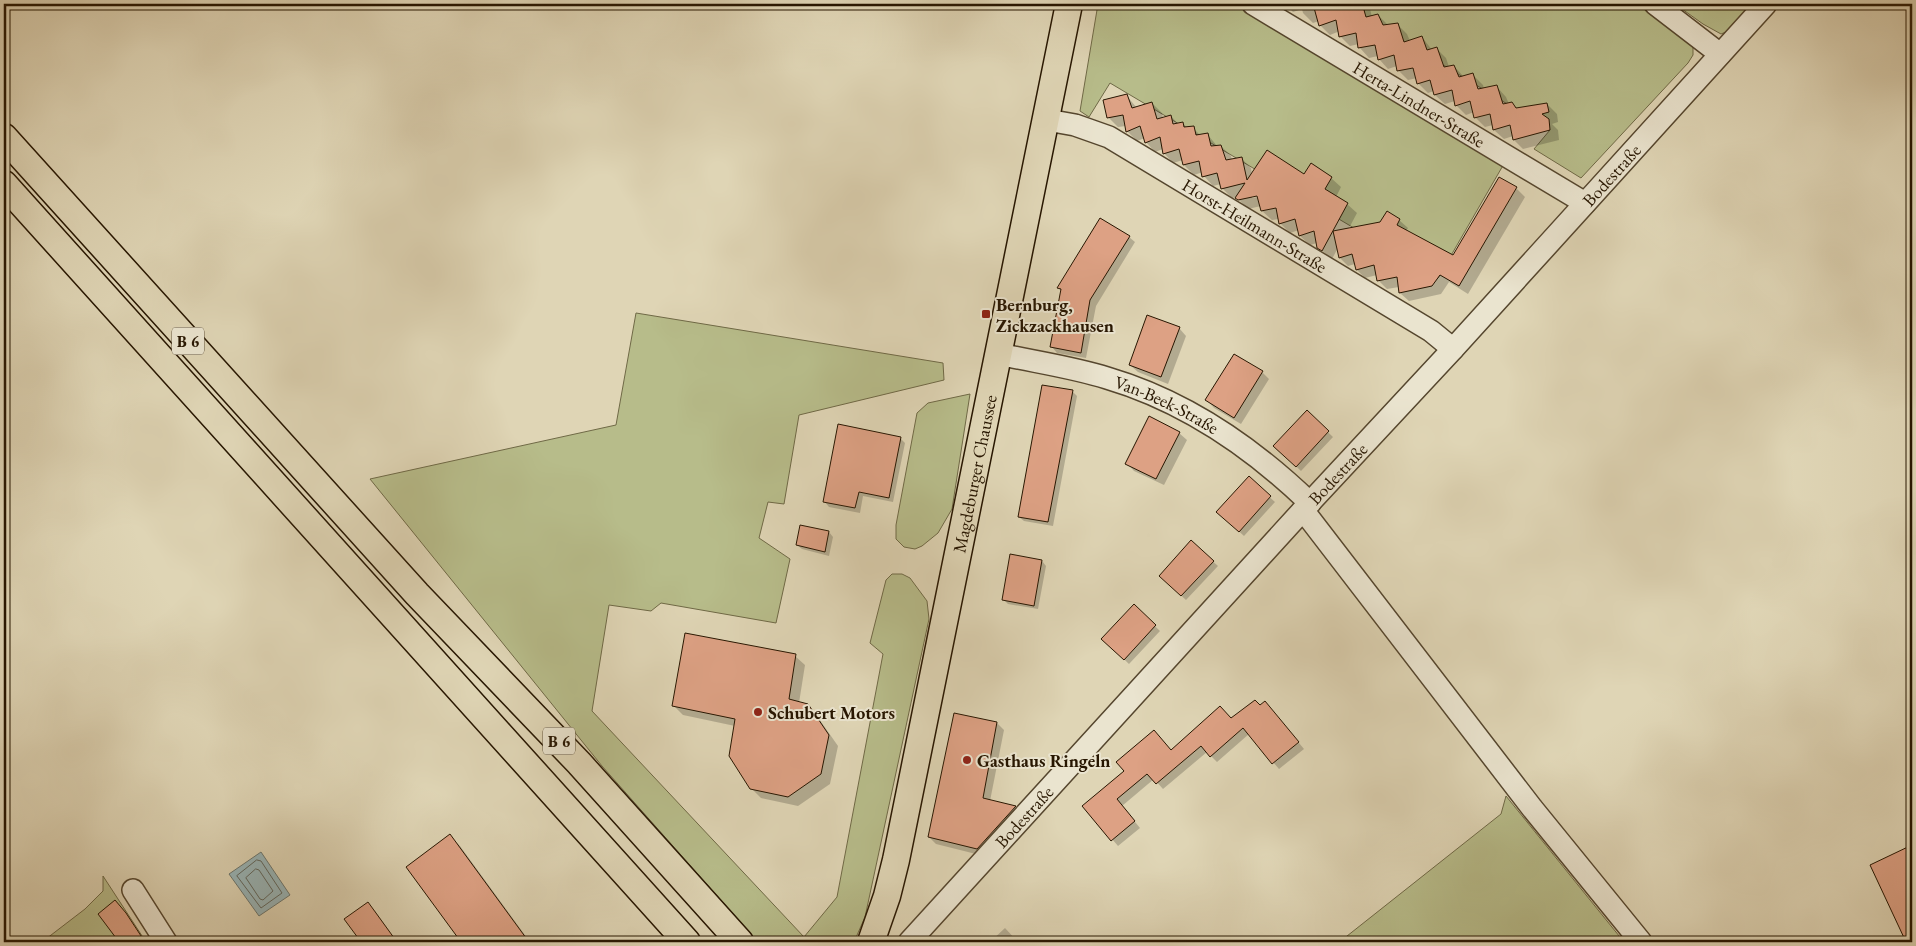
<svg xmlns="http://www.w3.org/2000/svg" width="1916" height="946" font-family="'EB Garamond',serif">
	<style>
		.green { fill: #b7bc8a; stroke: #6f6946 }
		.water { fill: #99b6b9; stroke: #6b766f }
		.shadow { fill: #0003; fill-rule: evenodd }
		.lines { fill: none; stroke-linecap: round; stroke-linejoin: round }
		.shore { stroke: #60665d; stroke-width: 1 }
		.building { fill: #dda184; stroke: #271601 }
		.minor-casing { stroke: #55462e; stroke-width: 24 }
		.major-casing { stroke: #271601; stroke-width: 29 }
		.minor { stroke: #eae4cf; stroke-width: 21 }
		.major { stroke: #dfd5b5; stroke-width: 26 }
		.poi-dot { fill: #8f2418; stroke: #eae4cf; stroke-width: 2 }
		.labels { text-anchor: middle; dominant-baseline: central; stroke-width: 4; stroke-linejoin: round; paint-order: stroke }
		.shield { fill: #eae4cf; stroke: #62543f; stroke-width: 1 }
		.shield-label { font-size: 16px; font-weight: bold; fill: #271601 }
		.street-label { font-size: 18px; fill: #271601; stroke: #eae4cf }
		.poi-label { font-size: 18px; font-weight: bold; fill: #271601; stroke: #eae4cf; text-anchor: start }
	</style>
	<rect width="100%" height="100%" fill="#dfd5b5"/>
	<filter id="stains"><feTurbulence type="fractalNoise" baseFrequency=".004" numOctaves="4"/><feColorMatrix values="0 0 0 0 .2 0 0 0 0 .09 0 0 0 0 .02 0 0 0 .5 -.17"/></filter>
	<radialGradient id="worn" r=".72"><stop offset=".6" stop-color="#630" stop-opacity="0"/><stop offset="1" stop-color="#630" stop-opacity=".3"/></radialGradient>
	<!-- green -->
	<path class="green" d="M1098,4H1242L1505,162L1438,278L1110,83L1089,117L1080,111Z
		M1343,4H1643L1693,45V55L1688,63L1581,178L1534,149L1550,130Z
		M1675,4H1755L1733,29L1721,34L1703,24Z
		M636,313L943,363L944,380L799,415L784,504L768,502L759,538L790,559L776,623L661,603L651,611L609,605L592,711L804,937L837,897L883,654L870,643L886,580L892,574H902L910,578L927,601L929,619L865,917L854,942H758L602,766L370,479L616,425Z
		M970,394L952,509L938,533L922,546L915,549L904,547L896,539V525L917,413L928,403Z
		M1506,796L1624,942H1342V940L1501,814Z
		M103,876L146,942H42L85,909L103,891Z"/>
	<!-- water -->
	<path class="water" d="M261,852L290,895L259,916L229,874Z"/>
	<!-- shadow -->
	<path class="shadow" d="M1285,4H1365L1370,9L1372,17L1378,15L1388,25L1397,24L1407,34L1410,41L1422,37L1432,50L1436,48L1446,58L1449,67L1454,66L1463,76L1473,75L1483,85L1484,89L1497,87L1506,97L1509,104L1512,103L1518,109L1547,104L1557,114L1558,122L1552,124L1558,130L1559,140L1523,149L1514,140L1513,136L1504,139L1494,130L1493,125L1485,127L1475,117L1474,112L1466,115L1456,105L1455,101L1445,104L1435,95L1434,91L1428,93L1418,83L1417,78L1408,80L1398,70L1397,66L1388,69L1379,59L1378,56L1369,58L1360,48L1359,44L1350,46L1340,36V31L1330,35L1320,25L1319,21L1313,23L1303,13L1302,9L1293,12Z
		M1126,95L1137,108L1152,103L1162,113L1163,118L1171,116L1178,124L1183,123L1187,128H1193L1201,136L1207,134L1218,147L1221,146L1231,156L1232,160L1241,158L1251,168L1252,174L1331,178L1341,187L1336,197L1347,204L1357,213L1348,230L1399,220L1408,228L1406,231L1454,257L1516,188L1525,197L1468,294L1449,282L1441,294L1409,301L1400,293L1399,287L1387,289L1378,280L1377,275L1365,278L1357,270L1355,264L1348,266L1340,258L1338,248L1332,259L1318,247L1317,243L1310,245L1300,236L1299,230L1290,233L1280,223L1279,219L1272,220L1262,211L1261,206L1248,209L1236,197L1232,198L1222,188L1221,184L1213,186L1204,176L1203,172L1194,175L1184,165L1183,160L1173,163L1164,153L1163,149L1155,152L1146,142L1145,138L1137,141L1127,131L1126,126L1118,127L1108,117ZM1252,196H1264L1252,198Z
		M1129,237L1135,242L1096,306L1086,358L1057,353L1052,347L1062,291L1058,288Z
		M1179,328L1186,336L1168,384L1138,372L1130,365Z
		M1262,372L1269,379L1241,424L1214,408L1207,400Z
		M1072,391L1077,396L1053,526L1024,521L1019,517Z
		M1307,412L1333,437L1301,471L1275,446Z
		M1179,433L1187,440L1164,485L1134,471L1127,463Z
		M900,438L905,443L893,502L863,496L860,513L829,507L824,501Z
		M1249,478L1275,502L1244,536L1218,512Z
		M801,526L829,532L833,537L829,556L802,549L797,545Z
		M1191,542L1218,566L1186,600L1160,576Z
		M1042,561L1046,566L1038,609L1008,604L1003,599Z
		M1134,606L1160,631L1129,664L1103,639Z
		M795,656L805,665L799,703L807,705L817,716L838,746L830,784L798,806L761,798L751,788L735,726L683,715L673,705Z
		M1260,706L1271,709L1304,749L1279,769L1249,734L1217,762L1207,752L1163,789L1154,779L1122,806L1140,828L1118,846L1084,806L1171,752Z
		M997,723L1004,730L990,801L1015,807L1022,814L984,856L936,844L929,837Z
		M450,836L460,846L530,942H463L408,867Z
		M1912,847V942H1908L1872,865Z
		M367,904L375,911L397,942H363L346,919Z
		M1005,928L1018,942H990Z"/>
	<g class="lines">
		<!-- shore -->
		<path class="shore" d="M257,860L261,861L282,893L261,908L237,876Z
			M256,869L259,870L273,891L263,900L260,899L246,878Z"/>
	</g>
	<!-- building -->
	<path class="building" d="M1313,4H1375V6L1364,10L1366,17L1378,14L1383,25L1398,23L1404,42L1422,36L1427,50L1437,47L1444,67L1454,65L1459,77L1473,73L1478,89L1497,85L1503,104L1512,102L1516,108L1547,103L1549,112L1542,114L1549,119L1550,130L1513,140L1510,125L1493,130L1490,114L1474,118L1470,101L1455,106L1452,90L1434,95L1430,80L1417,84L1413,68L1397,71L1394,55L1378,60L1375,45L1358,48L1356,33L1339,37L1336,20L1319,26Z
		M1127,94L1132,108L1152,102L1157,119L1171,115L1173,124L1183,122L1184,127L1194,126L1196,135L1208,133L1211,146L1221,145L1226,160L1242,157L1247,180L1267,150L1304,174L1311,163L1332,177L1325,189L1348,203L1322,251L1317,248L1314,231L1299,236L1295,219L1279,224L1276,208L1261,211L1257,196L1238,200L1235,198L1245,183L1221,189L1217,173L1202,177L1199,161L1183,165L1179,149L1163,154L1160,137L1145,143L1140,126L1126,132L1123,115L1107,118L1103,100Z
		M1499,177L1517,187L1459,286L1440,275L1432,286L1399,293L1397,277L1377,281L1374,265L1356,270L1352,254L1339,258L1333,231L1380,222L1387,211L1400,219L1397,225L1453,255Z
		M1100,218L1130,236L1090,300L1081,353L1050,347L1061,289L1057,288Z
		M1147,315L1180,327L1161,377L1129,365Z
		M1234,354L1263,371L1234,418L1205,400Z
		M1042,385L1073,390L1048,522L1018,517Z
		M1307,410L1329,431L1296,467L1273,446Z
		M1149,416L1180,432L1156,479L1125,464Z
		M838,424L901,437L889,498L859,492L855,508L823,502Z
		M1249,476L1271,496L1239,532L1216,512Z
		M800,525L829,531L825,552L796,545Z
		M1191,540L1214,561L1181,596L1159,576Z
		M1010,554L1042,560L1034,606L1002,600Z
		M1134,604L1156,625L1124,660L1101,639Z
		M685,633L796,654L789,699L808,704L829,735L821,774L788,797L750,789L729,756L735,719L672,706Z
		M1255,700L1260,705L1265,701L1299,742L1272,764L1243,728L1210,757L1201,746L1156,784L1147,774L1117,799L1135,821L1111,841L1082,806L1124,771L1116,762L1154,730L1171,750L1220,706L1231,718Z
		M954,713L997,722L983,798L1016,806L977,849L928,837Z
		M450,834L529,942H461L406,867Z
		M1912,845V942H1906L1870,865Z
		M115,900L126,913L145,942H119L98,914Z
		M368,902L397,942H361L344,919Z"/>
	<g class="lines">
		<defs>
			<g id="minor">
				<path id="s1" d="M1253,4L1585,203"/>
				<path d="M1655,4L1720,54"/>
				<path id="s2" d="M1047,120L1075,125L1109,137L1431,331L1453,349"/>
				<path id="s3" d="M999,354C1035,362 1072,367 1107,378C1185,401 1252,447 1310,503"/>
				<path d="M1303,510L1532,808L1641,942"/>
				<path d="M133,890L166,942"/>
				<path id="s4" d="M909,942L1303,510L1453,349L1766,4"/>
			</g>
			<g id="major">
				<path d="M4,137L417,594L579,763L740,942"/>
				<path d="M4,184L687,942"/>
				<path id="s5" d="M871,942L887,896L896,860L1069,4"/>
			</g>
		</defs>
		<!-- minor casing -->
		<use href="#minor" class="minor-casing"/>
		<!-- major casing -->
		<use href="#major" class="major-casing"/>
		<!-- minor -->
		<use href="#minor" class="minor"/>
		<!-- major -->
		<use href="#major" class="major"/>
	</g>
	<!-- markers -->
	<g class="poi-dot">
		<rect x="981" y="309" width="10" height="10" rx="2.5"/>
		<circle cx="758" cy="712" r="5"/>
		<circle cx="967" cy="760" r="5"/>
	</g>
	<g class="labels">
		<!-- shield labels -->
		<g class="shield">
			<rect x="172" y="327.5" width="32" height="27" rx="4"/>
			<rect x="543" y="727.5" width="32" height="27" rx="4"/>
		</g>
		<g class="shield-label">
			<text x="188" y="341">B 6</text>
			<text x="559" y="741">B 6</text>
		</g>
		<!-- street labels -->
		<g class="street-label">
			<text stroke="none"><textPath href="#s1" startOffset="194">Herta-Lindner-Straße</textPath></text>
			<text stroke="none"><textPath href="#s4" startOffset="1040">Bodestraße</textPath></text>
			<text stroke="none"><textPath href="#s2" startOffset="235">Horst-Heilmann-Straße</textPath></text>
			<text stroke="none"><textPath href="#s3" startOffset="176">Van-Beek-Straße</textPath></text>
			<text stroke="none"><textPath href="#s4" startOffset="635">Bodestraße</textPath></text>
			<text stroke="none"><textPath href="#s5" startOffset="480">Magdeburger Chaussee</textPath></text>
			<text stroke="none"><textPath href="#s4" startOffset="170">Bodestraße</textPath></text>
		</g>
		<!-- poi labels -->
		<g class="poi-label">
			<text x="996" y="304">Bernburg,<tspan x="996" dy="21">Zickzackhausen</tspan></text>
			<text x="768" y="712">Schubert Motors</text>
			<text x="977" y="760">Gasthaus Ringeln</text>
		</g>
	</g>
	<!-- margin -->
	<rect width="1916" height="946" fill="none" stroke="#dfd5b5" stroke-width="20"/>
	<rect x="5" y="5" width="1906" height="936" fill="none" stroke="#271601" stroke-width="2.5"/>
	<rect x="10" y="10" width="1896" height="926" fill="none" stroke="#271601"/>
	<rect width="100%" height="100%" filter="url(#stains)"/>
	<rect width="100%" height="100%" fill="url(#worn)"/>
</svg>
